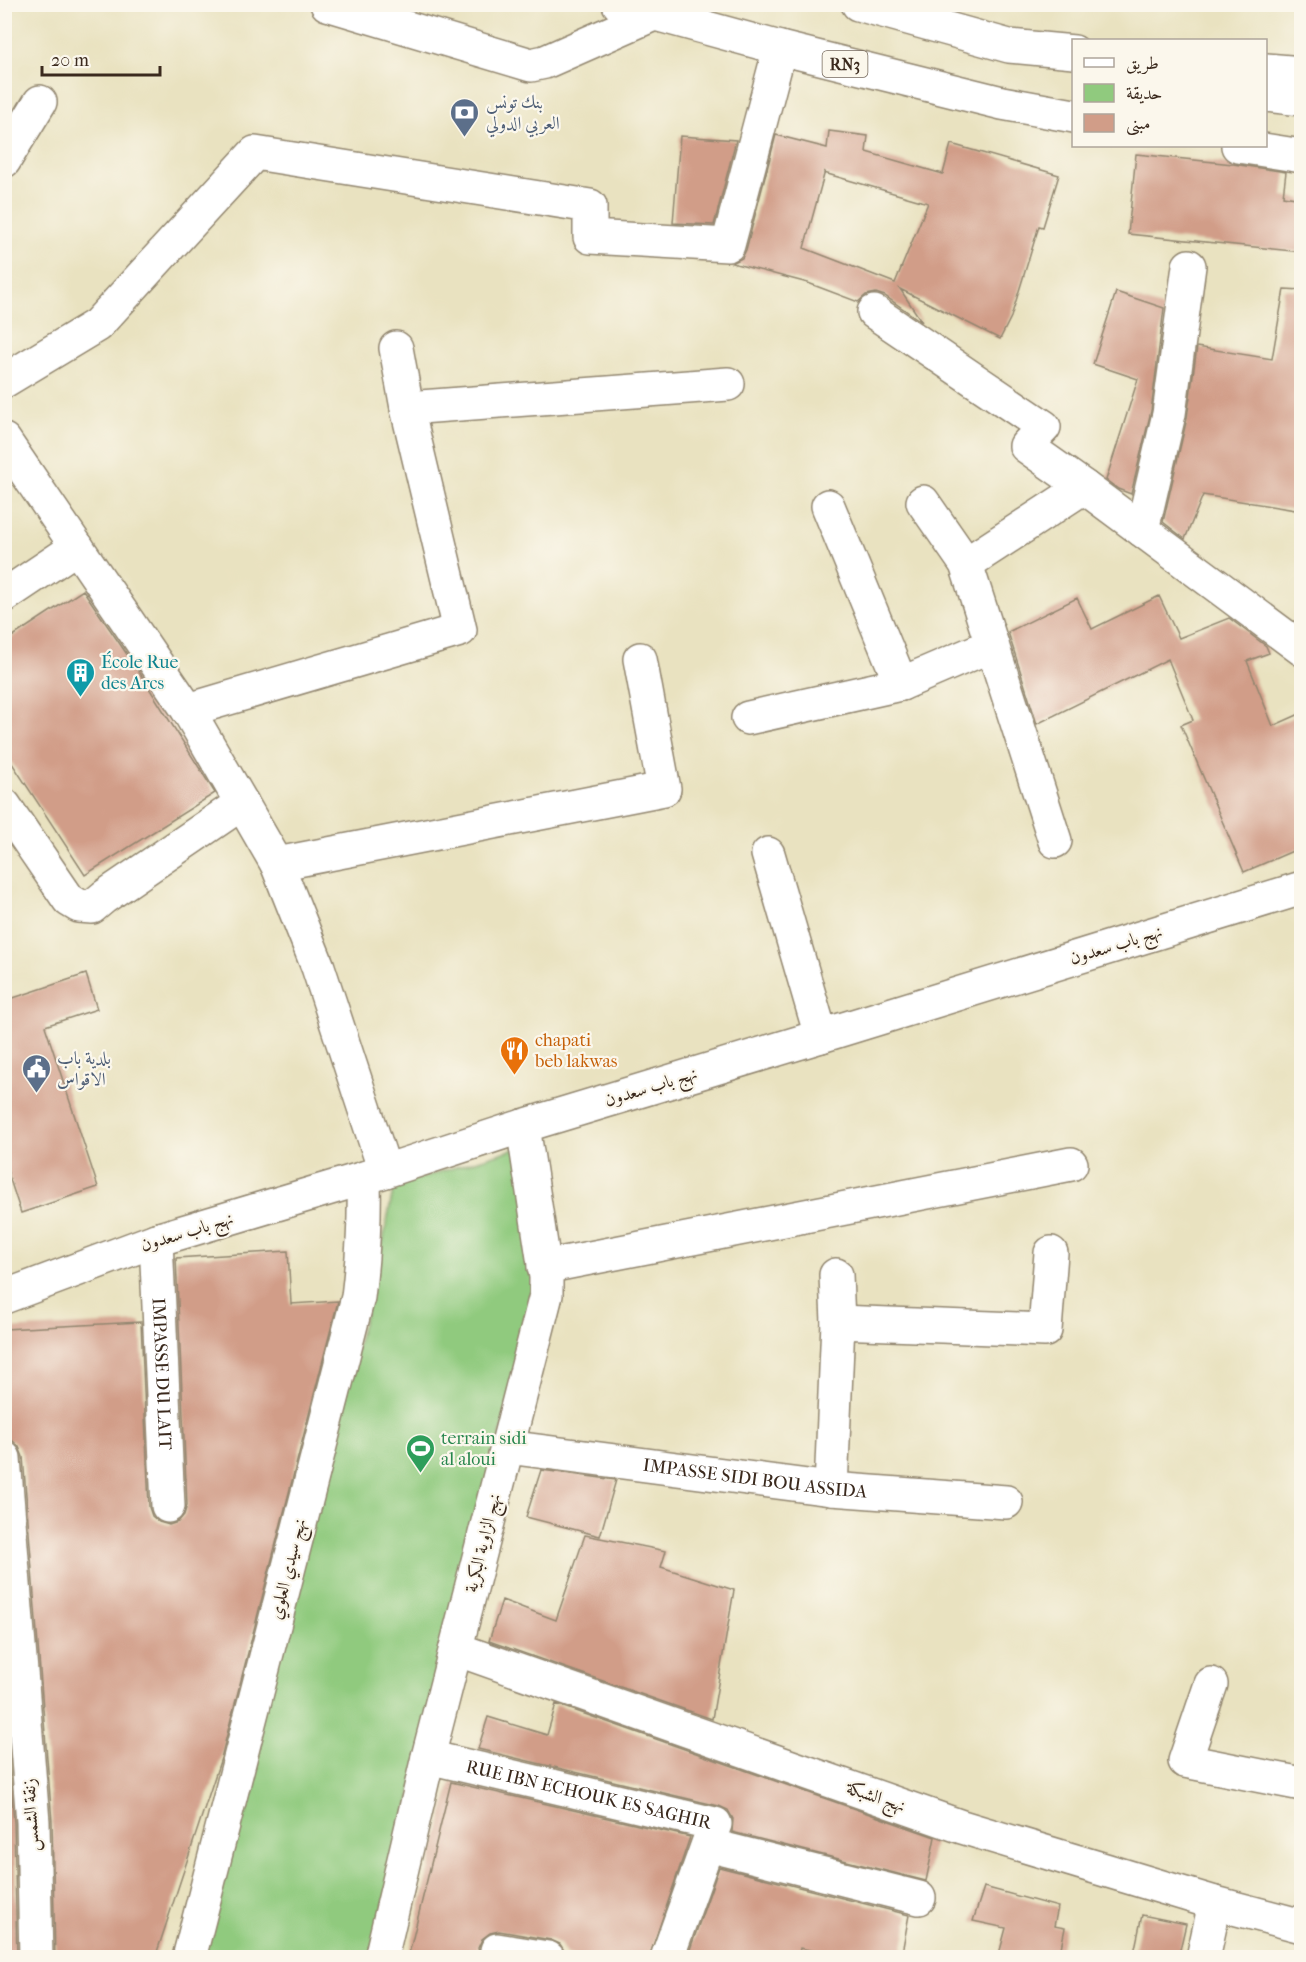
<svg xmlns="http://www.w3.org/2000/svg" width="1306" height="1962" font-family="'IM FELL French Canon',Amiri,serif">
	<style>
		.green { fill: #90ca7e; stroke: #667a4e; stroke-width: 1.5 }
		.building { fill: #d19d88; fill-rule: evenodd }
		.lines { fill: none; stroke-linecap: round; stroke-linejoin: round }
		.minor-casing { stroke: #92866f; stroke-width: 36 }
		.major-casing { stroke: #92866f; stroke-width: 36 }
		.minor { stroke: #fff; stroke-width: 33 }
		.major { stroke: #fff; stroke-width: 33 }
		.labels { text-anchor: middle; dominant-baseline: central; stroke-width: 4.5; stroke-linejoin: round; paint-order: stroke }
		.shield { fill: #fbf7ec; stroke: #75685c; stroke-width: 1.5 }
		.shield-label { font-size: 16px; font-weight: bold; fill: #3b2a1e }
		.service-label { font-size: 18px; fill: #4e5e75; stroke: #fbf7ec; text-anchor: start }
		.culture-label { font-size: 18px; fill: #0d838f; stroke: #fbf7ec; text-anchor: start }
		.street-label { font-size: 18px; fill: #3b2a1e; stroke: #fbf7ec }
		.food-label { font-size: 18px; fill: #c56008; stroke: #fbf7ec; text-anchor: start }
		.leisure-label { font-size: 18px; fill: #27864d; stroke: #fbf7ec; text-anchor: start }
	</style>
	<rect width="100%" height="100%" fill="#fbf7ec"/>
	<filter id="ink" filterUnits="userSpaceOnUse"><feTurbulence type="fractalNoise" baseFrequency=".0167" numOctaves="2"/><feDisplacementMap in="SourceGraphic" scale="12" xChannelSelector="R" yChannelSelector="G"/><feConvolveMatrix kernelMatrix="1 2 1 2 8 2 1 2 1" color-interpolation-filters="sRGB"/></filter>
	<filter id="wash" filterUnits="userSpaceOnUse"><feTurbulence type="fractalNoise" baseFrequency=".008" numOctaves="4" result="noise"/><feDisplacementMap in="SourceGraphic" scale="24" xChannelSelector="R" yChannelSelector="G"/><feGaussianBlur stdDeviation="1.35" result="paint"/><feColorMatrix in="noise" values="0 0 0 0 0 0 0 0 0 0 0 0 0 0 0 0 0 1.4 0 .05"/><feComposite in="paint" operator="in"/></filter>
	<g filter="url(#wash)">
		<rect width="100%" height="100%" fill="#e9e2c0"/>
		<!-- green -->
		<path class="green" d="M524,1146L537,1286L371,1957L195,1958L378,1266L394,1186Z"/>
		<g id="blocks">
			<!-- building -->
			<path class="building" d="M829,131L868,136L866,152L943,174L951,144L1059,175L1043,227L1039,226L1011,317L1000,339L900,289L922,322L885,296L876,293L866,295L858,302L808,283L732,263L742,258L746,250L776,135L827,148ZM825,171L824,173L928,203L895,283L804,248Z
				M680,136L736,140L714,225L673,223Z
				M1136,154L1233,164L1286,172L1283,196L1302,199V252L1128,234Z
				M1284,289L1302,290V511L1203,495L1185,539L1163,522L1187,418L1197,347L1272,359Z
				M1116,292L1164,308L1151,411L1131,494L1118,489L1106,480L1138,379L1093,364Z
				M83,590L139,672L215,793L85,875L4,751V642Z
				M1159,596L1179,638L1229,618L1266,646L1269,653L1247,661L1273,726L1302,713V847L1244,872L1181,725L1193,720L1168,659L1037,724L1008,632L1077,598L1092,629Z
				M86,974L97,1009L45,1026L98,1187L21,1213L4,1161V1001Z
				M288,1251L291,1304L338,1301L221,1758L155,1958H55L52,1821L23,1457L19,1447L13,1441L4,1440V1329L141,1322L149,1507L152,1516L159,1522L169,1525L178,1522L184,1515L187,1505L176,1258Z
				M541,1470L616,1480L600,1536L526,1517Z
				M585,1535L666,1551L661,1567L734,1590L712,1719L489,1641L502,1600L556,1620Z
				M4,1700L14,1823L17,1958H4Z
				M556,1704L935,1837L926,1881L732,1832L733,1819L728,1810L719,1806L478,1749L488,1717L547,1735Z
				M451,1782L690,1837L649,1958H579L566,1954L560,1944L551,1940L499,1931L490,1933L482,1939L478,1948L480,1958H408Z
				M719,1867L909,1915L901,1958H853L800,1948L798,1958H687Z
				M984,1887L1058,1907L1054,1926L1065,1928L1059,1958H998L1006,1928L973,1921Z
				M1142,1915L1186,1924L1178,1958H1133Z"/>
		</g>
	</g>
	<g filter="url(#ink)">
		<use href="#blocks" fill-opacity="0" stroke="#92866f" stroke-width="1.5"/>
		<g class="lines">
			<defs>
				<g id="minor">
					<path d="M327,4L531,65L545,62L654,14"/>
					<path d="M4,161L40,102"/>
					<path d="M874,312L1044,427L1026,446L1084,487L1302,649"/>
					<path d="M4,381L97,325L255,153L590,206V237L728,245L780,48"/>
					<path d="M407,408L728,384"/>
					<path d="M4,440L188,710L277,864L318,967L385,1171"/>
					<path d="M923,502L966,564L1055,841"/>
					<path d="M828,506L901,684"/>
					<path d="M1142,530L1169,414L1189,266"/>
					<path d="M966,564L1084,487"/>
					<path d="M4,596L77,547"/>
					<path d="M188,710L460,630L407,408L396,348"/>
					<path d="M748,718L901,684L992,645"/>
					<path d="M4,805L69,900L79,906L92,907L104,897L242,803"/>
					<path d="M768,854L821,1036"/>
					<path d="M277,864L664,789L640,659"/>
					<path id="s1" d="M156,1240L168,1506"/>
					<path d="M544,1267L1071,1164"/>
					<path d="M838,1322L1045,1330L1051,1253"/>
					<path id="s2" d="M507,1447L831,1489L1006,1502"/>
					<path d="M4,1458L33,1822L36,1958"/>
					<path d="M831,1489L838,1322L836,1275"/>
					<path d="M456,1649L962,1827L1215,1903L1302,1926"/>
					<path d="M1211,1684L1185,1761L1302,1784"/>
					<path id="s3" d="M428,1757L715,1824L667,1958"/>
					<path d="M708,1845L919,1898"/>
					<path d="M497,1950L548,1958"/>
					<path d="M189,1958L358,1297C363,1257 365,1218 364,1178"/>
					<path d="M381,1958L428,1757L546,1295V1277L523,1126"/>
					<path d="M1203,1958L1215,1903"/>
				</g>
				<path id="major" d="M619,4L780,48L1002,103L1074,116
					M858,4L1009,46L1074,52
					M1266,70L1302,73
					M1266,95L1302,99
					M1238,146L1302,156
					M4,1297L156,1240L364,1178L523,1126L821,1036L1302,888"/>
			</defs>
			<!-- minor casing -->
			<use href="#minor" class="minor-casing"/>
			<!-- major casing -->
			<use href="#major" class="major-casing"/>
			<!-- minor -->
			<use href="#minor" class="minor"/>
			<!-- major -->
			<use href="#major" class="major"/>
		</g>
	</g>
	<!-- icons -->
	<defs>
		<symbol id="bank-pin" viewBox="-11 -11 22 30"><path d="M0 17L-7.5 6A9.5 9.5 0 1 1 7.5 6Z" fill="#5c6f8a" stroke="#fbf7ec"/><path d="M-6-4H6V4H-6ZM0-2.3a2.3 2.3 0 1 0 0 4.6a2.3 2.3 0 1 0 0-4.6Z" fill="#fff"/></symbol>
		<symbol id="building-pin" viewBox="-11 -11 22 30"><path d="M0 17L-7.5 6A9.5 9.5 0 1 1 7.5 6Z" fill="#0f9aa8" stroke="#fbf7ec"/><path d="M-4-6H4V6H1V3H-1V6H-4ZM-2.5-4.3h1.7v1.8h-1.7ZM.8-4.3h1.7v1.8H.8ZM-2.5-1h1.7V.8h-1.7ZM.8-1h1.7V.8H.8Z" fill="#fff"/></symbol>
		<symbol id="restaurant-pin" viewBox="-11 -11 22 30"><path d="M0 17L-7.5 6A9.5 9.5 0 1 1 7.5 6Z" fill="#e8710a" stroke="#fbf7ec"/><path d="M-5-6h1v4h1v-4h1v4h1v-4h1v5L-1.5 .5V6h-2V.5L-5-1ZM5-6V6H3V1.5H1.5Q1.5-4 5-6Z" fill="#fff"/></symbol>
		<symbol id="civic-pin" viewBox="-11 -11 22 30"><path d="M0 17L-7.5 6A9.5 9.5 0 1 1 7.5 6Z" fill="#5c6f8a" stroke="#fbf7ec"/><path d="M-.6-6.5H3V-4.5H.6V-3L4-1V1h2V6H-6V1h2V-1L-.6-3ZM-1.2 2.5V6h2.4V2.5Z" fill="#fff"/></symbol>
		<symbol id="stadium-pin" viewBox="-11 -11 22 30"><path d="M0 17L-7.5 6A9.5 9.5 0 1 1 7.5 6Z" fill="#2e9e5b" stroke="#fbf7ec"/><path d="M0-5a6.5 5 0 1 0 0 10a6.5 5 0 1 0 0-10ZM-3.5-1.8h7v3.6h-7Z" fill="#fff"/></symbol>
	</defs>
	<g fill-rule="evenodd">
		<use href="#bank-pin" x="448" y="96" width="33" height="45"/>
		<use href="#building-pin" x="64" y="656" width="33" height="45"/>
		<use href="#restaurant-pin" x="498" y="1034" width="33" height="45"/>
		<use href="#civic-pin" x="20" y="1052" width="33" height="45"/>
		<use href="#stadium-pin" x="404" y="1432" width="33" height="45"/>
	</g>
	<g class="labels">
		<!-- shield labels -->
		<rect class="shield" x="822.5" y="51" width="45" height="26" rx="4.5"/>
		<g class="shield-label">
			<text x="845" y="64">RN3</text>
		</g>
		<!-- service labels -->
		<g class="service-label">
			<text x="486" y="102">بنك تونس<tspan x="486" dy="21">العربي الدولي</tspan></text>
			<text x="57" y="1058">بلدية باب<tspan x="57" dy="21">الاقواس</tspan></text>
		</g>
		<!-- culture labels -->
		<g class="culture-label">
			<text x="101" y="662">École Rue<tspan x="101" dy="21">des Arcs</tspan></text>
		</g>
		<!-- street labels -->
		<g class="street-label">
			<text transform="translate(1116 945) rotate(-17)">نهج باب سعدون</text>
			<text transform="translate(651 1087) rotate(-17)">نهج باب سعدون</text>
			<text transform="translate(187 1232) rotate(-17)">نهج باب سعدون</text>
			<text stroke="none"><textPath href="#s1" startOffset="134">IMPASSE DU LAIT</textPath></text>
			<text stroke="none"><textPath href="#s2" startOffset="250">IMPASSE SIDI BOU ASSIDA</textPath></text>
			<text transform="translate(483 1543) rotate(-76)">نهج الزاوية البكرية</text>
			<text transform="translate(288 1569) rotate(-76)">نهج سيدي العلوي</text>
			<text stroke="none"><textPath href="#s3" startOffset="165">RUE IBN ECHOUK ES SAGHIR</textPath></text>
			<text transform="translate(876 1797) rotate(19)">نهج الشبكة</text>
			<text transform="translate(31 1815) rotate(-93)">زنقة الشمس</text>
		</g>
		<!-- food labels -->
		<g class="food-label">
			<text x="535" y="1040">chapati<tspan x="535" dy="21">beb lakwas</tspan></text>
		</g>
		<!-- leisure labels -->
		<g class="leisure-label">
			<text x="441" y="1438">terrain sidi<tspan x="441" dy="21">al aloui</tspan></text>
		</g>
	</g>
	<!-- margin -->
	<rect width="1306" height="1962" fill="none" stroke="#fbf7ec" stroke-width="24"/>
	<!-- legend -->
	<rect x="1072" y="39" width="195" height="108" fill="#fbf7ec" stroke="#aea59a" stroke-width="1.5"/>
	<rect x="1084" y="58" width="30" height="9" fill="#ffffff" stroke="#aea59a" stroke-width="1.5"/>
	<text x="1126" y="69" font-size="18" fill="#3b2a1e">طريق</text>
	<rect x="1084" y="84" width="30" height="18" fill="#90ca7e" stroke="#aea59a" stroke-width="1.5"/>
	<text x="1126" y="99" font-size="18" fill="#3b2a1e">حديقة</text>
	<rect x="1084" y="114" width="30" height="18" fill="#d19d88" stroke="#aea59a" stroke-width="1.5"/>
	<text x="1126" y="129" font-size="18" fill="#3b2a1e">مبنى</text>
	<!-- scale -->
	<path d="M42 66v9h118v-9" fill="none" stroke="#3b2a1e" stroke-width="3"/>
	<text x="51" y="66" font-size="18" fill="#3b2a1e" stroke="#fbf7ec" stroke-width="4.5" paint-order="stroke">20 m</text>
</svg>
